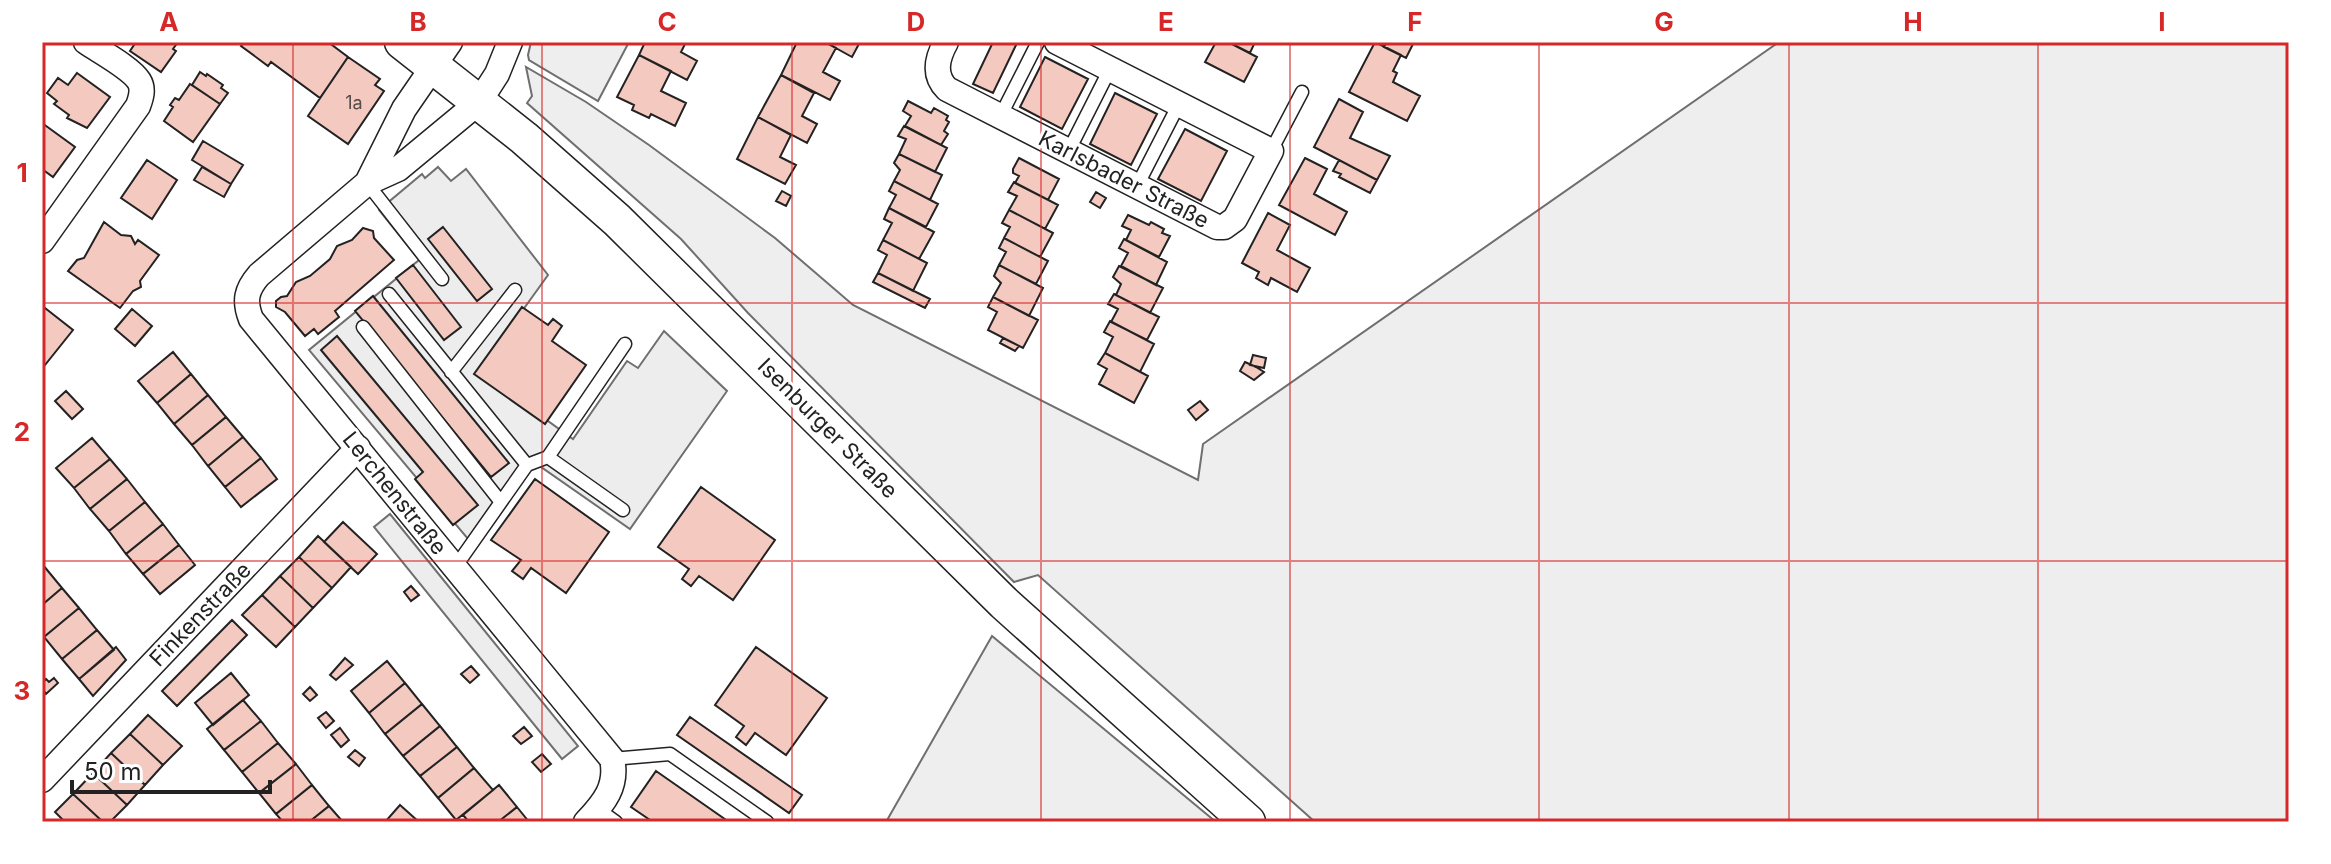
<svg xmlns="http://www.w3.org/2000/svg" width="2331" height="864" font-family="Inter,sans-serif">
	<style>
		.green { fill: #eee; stroke: #6f6f6f; stroke-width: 2 }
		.parking { fill: #ededed; stroke: #6f6f6f; stroke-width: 2 }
		.building { fill: #f3c9c0; stroke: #222; stroke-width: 2 }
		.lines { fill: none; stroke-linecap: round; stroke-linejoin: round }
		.lane-casing { stroke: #222; stroke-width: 15 }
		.street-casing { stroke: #222; stroke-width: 27 }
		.secondary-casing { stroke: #222; stroke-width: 37 }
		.lane { stroke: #fff; stroke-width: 12 }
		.street { stroke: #fff; stroke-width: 24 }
		.secondary { stroke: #fff; stroke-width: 34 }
		.grid { fill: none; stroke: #d62828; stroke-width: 2; stroke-opacity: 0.55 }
		.labels { text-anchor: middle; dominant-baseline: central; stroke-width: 6; stroke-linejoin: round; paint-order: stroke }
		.number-label { font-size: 18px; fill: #564c4a }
		.street-label { font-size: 22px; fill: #222; stroke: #fff }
		.neatline { fill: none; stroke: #d62828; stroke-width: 3 }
		.grid-label { font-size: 26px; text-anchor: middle; font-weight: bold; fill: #d62828 }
	</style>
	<rect width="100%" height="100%" fill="#fff"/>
	<!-- green -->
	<path class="green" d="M531,42H629L598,101L529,60L528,55Z
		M1779,42H2289V822H1315L1038,575L1014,582L748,313L681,239L527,103L532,96L526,67L586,102L649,145L775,238L853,305L1198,480L1203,444Z
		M992,636L1216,822H886Z"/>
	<!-- parking -->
	<path class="parking" d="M438,167L451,181L466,169L548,275L479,371L573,439L627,361L638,368L664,331L727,391L630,529L528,458L468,539L309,350L419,260L379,210L422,174L425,178Z
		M390,514L578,746L562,759L374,527Z"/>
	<!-- building -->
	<path class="building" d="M136,42H178L173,49L176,51L161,72L130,51Z
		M244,42H328L348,57L320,98L271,62L268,66L241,46Z
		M645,42H686L681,52L697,61L687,80L639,55Z
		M797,42H825L836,48L823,72L840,81L830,100L781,75Z
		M825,42H860L852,57Z
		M993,42L1017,43L993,93L973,84Z
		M1216,42H1228L1257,57L1244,82L1205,62Z
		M1228,42H1255L1250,53Z
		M1375,42L1401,55L1393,71L1397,73L1393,82L1420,96L1407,121L1349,92Z
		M1387,42H1414L1406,58L1384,47Z
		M639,55L671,71L661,91L686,103L675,126L651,114L649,118L632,110L634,105L617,97Z
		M348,57L380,79L375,85L384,91L348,144L308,116Z
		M1045,57L1088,79L1062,129L1020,107Z
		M200,72L206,76L207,74L223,85L221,88L228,93L220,104L192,85Z
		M77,73L110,97L87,128L67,118L69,115L54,104L57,101L47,93L58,78L68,85Z
		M781,75L814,93L802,116L817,124L807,143L758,117Z
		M190,84L220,104L193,142L164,121L173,107L170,105L175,98L179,100Z
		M1115,93L1157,114L1131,165L1090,144Z
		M1339,99L1363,112L1350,138L1390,156L1377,180L1314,147Z
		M908,101L931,113L934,108L948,116L946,120L949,122L944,131L948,134L941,145L905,126L911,116L903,111Z
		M758,117L791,135L780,157L796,165L785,184L737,159Z
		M42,123L75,147L53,177L42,169Z
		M904,126L947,148L935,172L899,154L906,139L898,136Z
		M1185,129L1227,151L1201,201L1158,179Z
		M203,141L243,165L231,184L192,160Z
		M899,154L942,175L930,200L894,181L900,170L894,163Z
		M1019,158L1059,179L1048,200L1015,183L1019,176L1013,173V169Z
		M1305,158L1327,169L1314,194L1347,212L1335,235L1279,205Z
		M147,160L177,180L152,219L121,198Z
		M1339,160L1377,180L1370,193L1339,177L1341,174L1333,171Z
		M202,167L231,184L224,197L194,180Z
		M894,181L938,204L926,227L889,208L896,195L889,191Z
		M1014,182L1058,205L1045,229L1009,210L1017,196L1008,192Z
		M782,191L791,196L786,206L776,201Z
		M1096,192L1106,198L1100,208L1090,202Z
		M889,208L934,232L919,259L883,240L892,223L884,219Z
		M1009,210L1053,233L1040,257L1004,238L1010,227L1002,223Z
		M1268,213L1290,225L1277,250L1310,268L1297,292L1271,278L1268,285L1256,278L1259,272L1242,263Z
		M1128,215L1149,225L1151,222L1164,229L1162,233L1170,236L1159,257L1126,240L1131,230L1122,226Z
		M104,222L121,235L131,236L135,244L138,240L159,255L140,281L141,287L133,291L120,308L68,271L77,260L84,258Z
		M443,227L492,289L477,301L428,239Z
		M363,228L373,231L374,238L394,260L335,311L339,317L318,334L314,329L305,336L285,312L276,307V301L281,297L287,296L296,282L310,276L330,259L337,246L352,240Z
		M1004,238L1048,261L1036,284L999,265L1006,252L999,248Z
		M1124,239L1167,262L1156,285L1121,266L1128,253L1119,248Z
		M883,240L927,263L913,291L878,273L887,255L878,250Z
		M413,265L461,327L444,340L396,278Z
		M999,265L1043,288L1029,316L993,297L1001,283L994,276Z
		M1119,266L1163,288L1150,313L1116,295L1121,284L1113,277Z
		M878,273L930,299L925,308L873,282Z
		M1114,294L1159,317L1147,340L1111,322L1118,309L1108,304Z
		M373,296L509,463L491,477L355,311Z
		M993,297L1038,320L1023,348L988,330L997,312L988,307Z
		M522,307L548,325L553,319L562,326L552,341L586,365L545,424L474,374Z
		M45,308L73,330L45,365L42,363V312Z
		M132,309L152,326L135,346L115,329Z
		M1110,321L1154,344L1140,372L1105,353L1113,337L1104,332Z
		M337,336L478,505L453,525L415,479L423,472L321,350Z
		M1003,338L1019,346L1015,351L1000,343Z
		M173,352L191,374L157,403L138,381Z
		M1105,353L1148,376L1134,403L1099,384L1107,369L1098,364Z
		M1253,355L1266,358L1264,368L1250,365Z
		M1245,362L1256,367L1264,372L1254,380L1240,371Z
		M191,374L208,395L174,424L157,403Z
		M66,391L83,409L72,419L55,401Z
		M208,395L226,417L192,445L174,424Z
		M1200,401L1208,410L1196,420L1188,410Z
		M226,417L243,437L208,466L192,445Z
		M243,437L261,458L225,487L208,466Z
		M92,438L110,459L74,488L56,468Z
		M261,458L277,479L241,507L225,487Z
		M110,459L127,479L90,509L74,488Z
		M127,479L145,502L109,531L90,509Z
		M535,479L609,532L566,593L531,568L523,579L512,571L521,560L491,540Z
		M701,487L775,540L733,600L699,576L691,586L682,579L689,569L658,547Z
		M145,502L163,524L126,554L109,531Z
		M343,522L377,554L358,574L324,542Z
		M163,524L179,545L143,574L126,554Z
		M318,536L351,567L332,588L299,557Z
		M179,545L195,565L160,594L143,574Z
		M299,557L332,588L313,608L280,576Z
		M43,565L62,588L42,605V566Z
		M280,576L313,608L295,627L262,595Z
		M411,586L419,595L411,601L404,592Z
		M62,588L79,608L44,637L42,605Z
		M262,595L295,627L276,647L242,615Z
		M79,608L97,630L62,659L44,637Z
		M232,620L247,635L177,706L162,691Z
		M97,630L114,650L79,679L62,659Z
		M116,647L126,660L93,696L79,679Z
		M756,647L827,698L786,755L755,733L746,745L736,737L744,726L715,705Z
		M345,658L353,665L336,680L330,675Z
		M387,661L405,683L369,713L351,691Z
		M471,666L479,675L470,683L461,674Z
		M231,673L249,695L213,725L195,703Z
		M54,678L58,683L46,694L42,688V683L46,679L49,682Z
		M405,683L422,704L385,734L369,713Z
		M310,687L317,695L310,701L303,694Z
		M243,700L261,721L224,750L207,729Z
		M422,704L440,726L403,756L385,734Z
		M326,712L334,721L326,728L318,718Z
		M148,715L182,746L163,765L130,734Z
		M690,717L802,795L789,813L677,735Z
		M261,721L278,743L242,772L224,750Z
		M440,726L457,747L420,776L403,756Z
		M524,727L532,736L521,744L513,736Z
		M340,728L349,740L341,747L331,735Z
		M130,734L163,765L145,785L111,753Z
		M278,743L296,764L259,793L242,772Z
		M457,747L474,768L438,798L420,776Z
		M355,750L365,758L359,766L348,757Z
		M111,753L145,785L127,805L93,773Z
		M542,754L551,764L541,772L532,762Z
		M296,764L312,785L276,814L259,793Z
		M474,768L493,790L456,820L438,798Z
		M656,771L729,822H653L631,807Z
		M93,773L127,805L110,822H103L73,794Z
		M312,785L329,806L309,822H283L276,814Z
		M499,785L517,807L498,822H469L463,815Z
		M73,794L103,822H65L55,812Z
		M400,805L419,822H385Z
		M329,806L343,822H309Z
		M517,807L529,822H498Z"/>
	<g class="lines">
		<defs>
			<path id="lane" d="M1000,117L1038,42
				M1271,151L1302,92
				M1068,152L1110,69
				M367,183L442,279
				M1137,186L1180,102
				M389,294L527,465
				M363,327L500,501
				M451,372L515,290
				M548,457L625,344
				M456,566L527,465L548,457L623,510
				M612,759L670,754L767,822
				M598,809L616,822"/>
			<path id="street" d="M510,42L497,74L479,102L398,169L367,183L259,275C246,290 244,301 251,319L612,759C618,786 604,803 586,822
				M946,42C937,58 933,75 947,89L1217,227H1224L1235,219L1271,151L1057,42
				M367,183L404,109L450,42
				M42,241L138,106C141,98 144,89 139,81C131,68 99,51 86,42
				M42,780L358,448"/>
			<path id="secondary" d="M402,42L524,138L617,220L1004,603L1248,822"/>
		</defs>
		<!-- lane casing -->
		<use href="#lane" class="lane-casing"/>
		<!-- street casing -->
		<use href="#street" class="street-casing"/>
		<!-- secondary casing -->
		<use href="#secondary" class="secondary-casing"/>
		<!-- lane -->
		<use href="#lane" class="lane"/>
		<!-- street -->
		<use href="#street" class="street"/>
		<!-- secondary -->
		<use href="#secondary" class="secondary"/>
	</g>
	<!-- grid -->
	<path class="grid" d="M293,42V822M542,42V822M792,42V822M1041,42V822M1290,42V822M1539,42V822M1789,42V822M2038,42V822M42,303H2289M42,561H2289"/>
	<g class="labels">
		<!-- number labels -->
		<g class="number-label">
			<text x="354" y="102">1a</text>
		</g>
		<!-- street labels -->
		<g class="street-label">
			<text transform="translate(1124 179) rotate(27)">Karlsbader Straße</text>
			<text transform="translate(828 428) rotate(45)">Isenburger Straße</text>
			<text transform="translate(395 493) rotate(51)">Lerchenstraße</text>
			<text transform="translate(200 614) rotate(-46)">Finkenstraße</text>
		</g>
	</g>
	<!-- border -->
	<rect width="2331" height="864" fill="none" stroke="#ffffff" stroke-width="88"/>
	<!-- scale -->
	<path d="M72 780v12h198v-12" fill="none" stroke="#222222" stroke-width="4"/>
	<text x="84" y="780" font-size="24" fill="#222222" stroke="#ffffff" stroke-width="6" paint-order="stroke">50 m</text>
	<rect x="44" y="44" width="2243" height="776" class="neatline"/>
	<g class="grid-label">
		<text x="169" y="31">A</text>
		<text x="418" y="31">B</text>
		<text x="667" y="31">C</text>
		<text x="916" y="31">D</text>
		<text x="1166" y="31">E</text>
		<text x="1415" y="31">F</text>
		<text x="1664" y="31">G</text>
		<text x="1913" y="31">H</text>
		<text x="2162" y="31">I</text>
		<text x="22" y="182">1</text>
		<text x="22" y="441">2</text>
		<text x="22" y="700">3</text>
	</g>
</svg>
